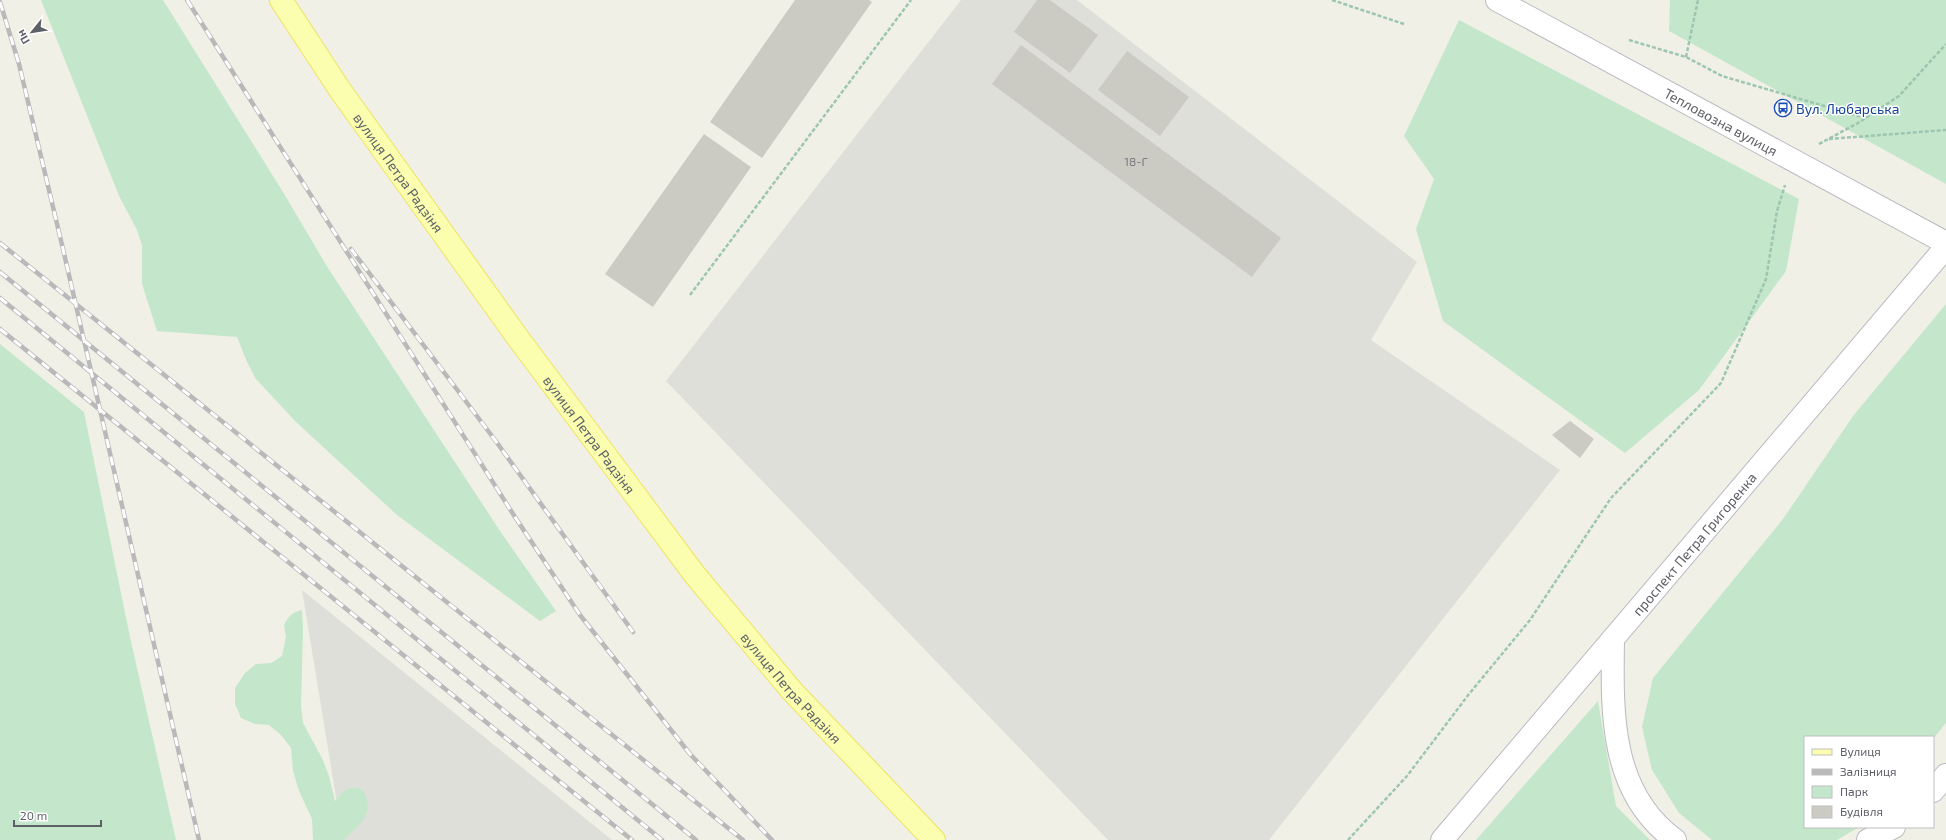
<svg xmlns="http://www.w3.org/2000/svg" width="1946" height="840" font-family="'Exo 2',sans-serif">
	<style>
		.industrial { fill: #dfdfd9 }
		.green { fill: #c4e7cb }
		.building { fill: #cbcbc3 }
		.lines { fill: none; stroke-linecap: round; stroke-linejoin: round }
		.secondary-casing { stroke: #b8bac0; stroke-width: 24 }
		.primary-casing { stroke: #efe461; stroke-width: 24 }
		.path { stroke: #9cc6b0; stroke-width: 2.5; stroke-dasharray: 4 2; stroke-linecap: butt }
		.secondary { stroke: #fff; stroke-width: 22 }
		.primary { stroke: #fbfeaf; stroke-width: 22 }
		.rail-casing { stroke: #b9b9ba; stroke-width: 4.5 }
		.rail { stroke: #fff; stroke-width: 3; stroke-dasharray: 9; stroke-linecap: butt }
		.labels { text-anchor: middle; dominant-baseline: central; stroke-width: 3; stroke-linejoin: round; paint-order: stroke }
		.number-label { font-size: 12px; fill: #797b7e }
		.transit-label { font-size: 14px; fill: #164399; stroke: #fff; text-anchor: start }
		.street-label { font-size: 14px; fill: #5e6067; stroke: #fff }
	</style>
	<rect width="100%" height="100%" fill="#f0f0e7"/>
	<!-- industrial -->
	<path class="industrial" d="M961,0H1077L1417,262L1371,340L1560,470L1269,840H1108L666,381Z
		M302,590L612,840H343Z"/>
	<!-- green -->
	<path class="green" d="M41,0H163L283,192L328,268L500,531L556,611L540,621L397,515L296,422L256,379L247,362L237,337L157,331L142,284V245L137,230L119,196Z
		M1670,0H1946V184L1669,31Z
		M1459,20L1799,199L1786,271L1699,390L1625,453L1443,321L1416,229L1434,179L1404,136Z
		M1946,304V723L1933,739V737H1805V827H1859L1837,840H1712L1679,813L1652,770L1642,727L1653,678L1783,519L1853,416Z
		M0,344L84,412L130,637L176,840H0Z
		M302,610L303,630L301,706L303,723L323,760L329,776L335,801C344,791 348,785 362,789C377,812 360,824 344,840H313L312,819L299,791L293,771L291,748L281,735L269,725L255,724L241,718L235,704V688L245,673L256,664L271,663L282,656L286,637L284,625C288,617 292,612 302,610Z
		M1598,701L1616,806L1650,840H1476Z"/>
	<!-- building -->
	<path class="building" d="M795,0H869L872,2L762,158L710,122Z
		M1037,0H1050L1098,35L1070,73L1014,32Z
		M1021,45L1281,238L1252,277L992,84Z
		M1127,51L1189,97L1160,136L1098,90Z
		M704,134L751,167L653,307L605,274Z
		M1570,421L1594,439L1580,458L1552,435Z"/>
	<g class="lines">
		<defs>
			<g id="secondary">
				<path id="s1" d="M1497,0L1946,243"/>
				<path d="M1613,639C1612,711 1609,792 1675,840"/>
				<path d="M1933,791L1946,775"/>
				<path id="s2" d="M1442,840L1946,247"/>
				<path d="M1868,840L1894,827"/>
			</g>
			<g id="primary">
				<path id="s3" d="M281,0L340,90L518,338L695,575L792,691L934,840"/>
			</g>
		</defs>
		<!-- secondary casing -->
		<use href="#secondary" class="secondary-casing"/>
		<!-- primary casing -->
		<use href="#primary" class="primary-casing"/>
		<!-- path -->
		<path class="path" d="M1332,0L1404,24
			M1629,40L1686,57L1722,76L1865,118
			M1686,57L1698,0
			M1829,139L1946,130
			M1819,144L1858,123L1899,96L1946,44
			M690,295L911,0
			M1348,840L1407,776L1469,694L1530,620L1611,498L1721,383L1766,279L1777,211L1785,185"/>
		<!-- secondary -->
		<use href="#secondary" class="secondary"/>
		<!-- primary -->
		<use href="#primary" class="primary"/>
		<defs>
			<path id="rail" d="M187,0L515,517L580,615L690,754L772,840
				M0,2L19,64L63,249L199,840
				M0,243L743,840
				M351,249L495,440L633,632
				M0,272L696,840
				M0,298L662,840
				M0,329L632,840"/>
		</defs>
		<!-- rail casing -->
		<use href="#rail" class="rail-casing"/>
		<!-- rail -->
		<use href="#rail" class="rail"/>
	</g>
	<!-- icons -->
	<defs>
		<symbol id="bus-ring" viewBox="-11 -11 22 22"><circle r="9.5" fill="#fff" stroke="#1a4fb4" stroke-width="1.5"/><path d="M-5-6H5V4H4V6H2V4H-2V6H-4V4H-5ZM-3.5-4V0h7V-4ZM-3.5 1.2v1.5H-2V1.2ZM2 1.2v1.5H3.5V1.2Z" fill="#1a4fb4"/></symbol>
	</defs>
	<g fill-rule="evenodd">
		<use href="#bus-ring" x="1773" y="98" width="20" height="20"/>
	</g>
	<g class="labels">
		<!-- number labels -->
		<g class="number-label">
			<text x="1136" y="161">18-Г</text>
		</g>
		<!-- transit labels -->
		<g class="transit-label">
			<text x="1796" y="108">Вул. Любарська</text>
		</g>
		<!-- street labels -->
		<g class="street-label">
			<text stroke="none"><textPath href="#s1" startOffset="255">Тепловозна вулиця</textPath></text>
			<text stroke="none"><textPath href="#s3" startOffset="209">вулиця Петра Радзіня</textPath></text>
			<text stroke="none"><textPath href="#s3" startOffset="533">вулиця Петра Радзіня</textPath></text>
			<text stroke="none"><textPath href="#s2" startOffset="389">проспект Петра Григоренка</textPath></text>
			<text stroke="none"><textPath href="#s3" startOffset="857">вулиця Петра Радзіня</textPath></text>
		</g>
	</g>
	<!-- legend -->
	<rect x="1804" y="736" width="130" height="92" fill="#ffffff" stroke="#bfbfc2"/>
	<rect x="1812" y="749" width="20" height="6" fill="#fbfeaf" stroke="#bfbfc2"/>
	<text x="1840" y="756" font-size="12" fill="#5e6067">Вулиця</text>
	<rect x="1812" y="769" width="20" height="6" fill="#b9b9ba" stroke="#bfbfc2"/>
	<text x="1840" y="776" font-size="12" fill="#5e6067">Залізниця</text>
	<rect x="1812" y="786" width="20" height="12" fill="#c4e7cb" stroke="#bfbfc2"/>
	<text x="1840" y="796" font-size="12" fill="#5e6067">Парк</text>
	<rect x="1812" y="806" width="20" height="12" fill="#cbcbc3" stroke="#bfbfc2"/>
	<text x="1840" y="816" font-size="12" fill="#5e6067">Будівля</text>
	<!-- north arrow -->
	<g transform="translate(32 32) rotate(240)" stroke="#ffffff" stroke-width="3" paint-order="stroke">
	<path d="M0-3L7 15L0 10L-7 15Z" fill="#5e6067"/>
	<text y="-6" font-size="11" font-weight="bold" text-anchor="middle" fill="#5e6067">Пн</text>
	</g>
	<!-- scale -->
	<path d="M14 820v6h87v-6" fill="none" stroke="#5e6067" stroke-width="2"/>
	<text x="20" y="820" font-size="12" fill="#5e6067" stroke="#ffffff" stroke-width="3" paint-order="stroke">20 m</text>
</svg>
